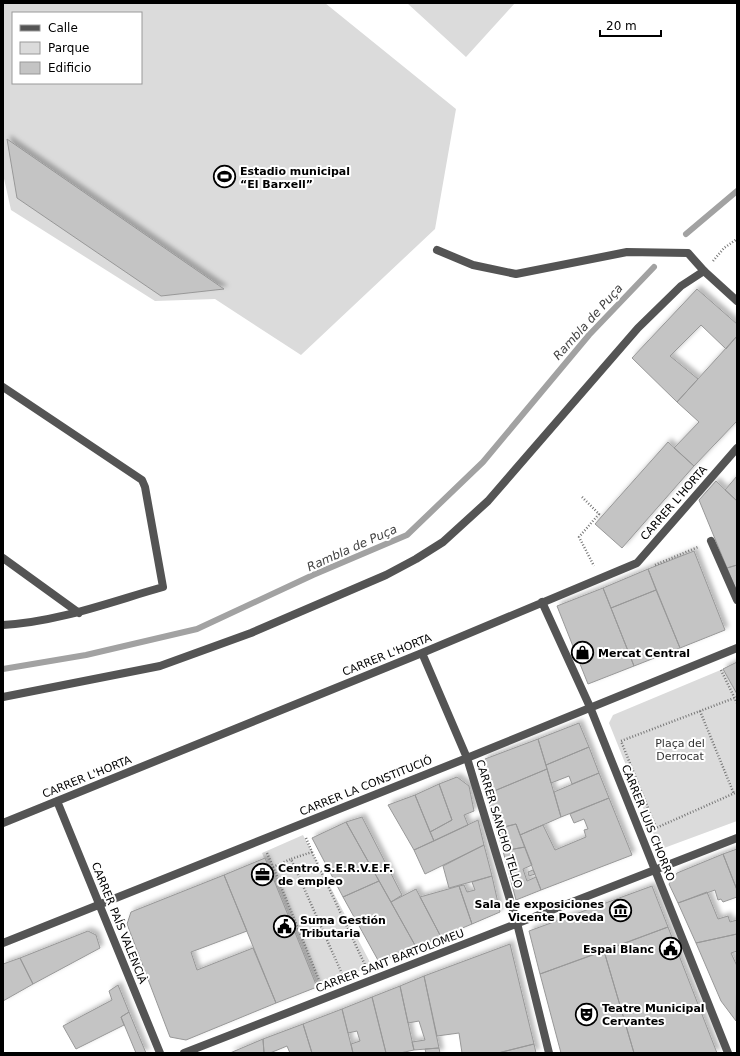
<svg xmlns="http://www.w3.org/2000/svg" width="740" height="1056" font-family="'DejaVu Sans',sans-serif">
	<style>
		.green { fill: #dbdbdb; fill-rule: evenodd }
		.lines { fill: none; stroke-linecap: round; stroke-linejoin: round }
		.stream { stroke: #a2a2a2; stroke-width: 6 }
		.building { fill: #c4c4c4; stroke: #989898; filter: url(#shadow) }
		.path { stroke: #767676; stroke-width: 2.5; stroke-dasharray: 1 2; stroke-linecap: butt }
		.lane { stroke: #545454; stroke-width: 8 }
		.street { stroke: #545454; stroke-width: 8 }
		.labels { text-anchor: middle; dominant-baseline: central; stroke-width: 4; stroke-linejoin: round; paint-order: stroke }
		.poi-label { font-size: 11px; font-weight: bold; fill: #000; stroke: #fff; text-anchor: start }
		.street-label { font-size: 11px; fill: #000; stroke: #fff }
		.park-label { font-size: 11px; fill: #323232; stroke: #fff }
		.water-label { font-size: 12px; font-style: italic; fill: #434343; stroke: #fff }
	</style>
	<defs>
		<filter id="shadow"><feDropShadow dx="3.5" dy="-3.5" stdDeviation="2" flood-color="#0004"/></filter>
	</defs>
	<rect width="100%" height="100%" fill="#fff"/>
	<!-- green -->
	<path class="green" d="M3,3H325L456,109L435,229L301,355L215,299L155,301L11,210L3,174ZM13,13H141V83H13Z
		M407,3H515L466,57Z
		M723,669L737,694V821L664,848L658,845L609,723L613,715Z
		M303,835L372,966L317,987L262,853Z"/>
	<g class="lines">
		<!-- stream -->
		<path class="stream" d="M686,234L737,191
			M3,669L86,655L197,629L313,575L407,535L483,462L589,335L654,267"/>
	</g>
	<!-- building -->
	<path class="building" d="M7,139L224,289L161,296L17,198Z
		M697,289L737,324V336L726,349L701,325L670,356L698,379L677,402L632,358Z
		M737,336V421L694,466L674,448L699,422L677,402Z
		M668,442L694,466L622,548L595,524Z
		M737,476V501L725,490Z
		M716,481L737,501V565L727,568L699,500Z
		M694,551L725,630L680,648L648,569Z
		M737,565V592L727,568Z
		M648,569L656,590L611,608L603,588Z
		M603,588L634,666L588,684L557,606Z
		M656,590L680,648L634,666L611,608Z
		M737,662V694L723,669Z
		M579,723L589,747L546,765L538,739Z
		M538,739L547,769L487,794L481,773L485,759Z
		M589,747L599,773L572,784L569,776L551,783L546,765Z
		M547,769L561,817L520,835L516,824L496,829L487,794Z
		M599,773L609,798L561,817L554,792Z
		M457,777L469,786L474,811L464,815L468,825L434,841L430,832L452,820L439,784Z
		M439,784L452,820L430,832L415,795Z
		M415,795L434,841L414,850L388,805Z
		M609,798L632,855L541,890L520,835L543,825L555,850L586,837L584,830L588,829L584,819L574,823L570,814Z
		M362,817L402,895L391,902L346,822Z
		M478,820L484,845L425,874L414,850Z
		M346,822L379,881L343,897L312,838Z
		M516,824L525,847L503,851L496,829Z
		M484,845L492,876L449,888L443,866Z
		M525,847L532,865L523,869L527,881L536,877L541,890L516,900L503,851Z
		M737,849V890L723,854Z
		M723,854L737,890V897L723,902L721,899L718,900L715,890L678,903L669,884L677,873Z
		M265,858L317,987L276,1003L224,875Z
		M533,870L535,874L529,876L528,872Z
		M224,875L247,931L191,952L197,970L253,948L276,1003L186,1040L170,1037L127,924L131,912Z
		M492,876L500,912L472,924L459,886L464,885L467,892L475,890L472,882Z
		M379,881L416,947L379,962L343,897Z
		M459,886L472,924L441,937L420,897Z
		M652,886L668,927L540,974L529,931Z
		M416,889L441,937L416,947L391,902Z
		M707,892L718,919L728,916L730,922L737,920V934L696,943L678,903Z
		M668,927L717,1053H634L604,951Z
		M88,931L96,935L100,948L33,984L20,958Z
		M737,934V951L731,953L737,966L736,1021L721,1001L696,943Z
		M510,944L534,1044L498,1053H462L459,1033L437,1036L424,976Z
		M604,951L634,1053H561L540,974Z
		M20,958L33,984L3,1001V964Z
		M424,976L439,1048L414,1050L412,1042L425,1040L419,1021L408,1023L400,986Z
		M118,985L129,1012L121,1017L124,1025L76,1049L63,1026L112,1000L109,991Z
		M400,986L414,1050L400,1053H386L372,997Z
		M372,997L386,1053H353L351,1044L360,1041L357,1031L348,1033L342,1009Z
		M342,1009L353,1053H312L303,1024Z
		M129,1012L146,1053H136L121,1017Z
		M303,1024L312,1053H290L287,1046L270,1053H264L263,1039Z
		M263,1039L264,1053H230Z
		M534,1044L536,1053H498Z
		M439,1048L440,1053H426L425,1049Z"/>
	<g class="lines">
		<!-- path -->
		<path class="path" d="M713,261L724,248L737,239
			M582,497L599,514L579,537L594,566
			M655,565L698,547
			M721,670L737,703
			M737,697L621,741L656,828L737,792
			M700,711L734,794
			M306,838L312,852L291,859L343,976
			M312,852L366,967
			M267,853L273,867L291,859
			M273,867L321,985"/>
		<!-- lane -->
		<path class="lane" d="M437,250L473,265L516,274L627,252L688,253L704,271
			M3,387L142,480L145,487L163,587C110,602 58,622 3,625
			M3,558L79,613"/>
		<!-- street -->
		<path class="street" d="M711,541L737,600
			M542,602L590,707L728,1053
			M422,653L467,758L517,923L549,1053
			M3,697L160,666L251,633L386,575L416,559L443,542L488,501L638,328L681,286L704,271L737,301
			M57,801L160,1053
			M3,823L422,653L637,563L737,448
			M3,943L467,758L737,648
			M184,1053L737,838"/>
	</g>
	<!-- icons -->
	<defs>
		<symbol id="stadium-ring" viewBox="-11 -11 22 22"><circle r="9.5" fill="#fff" stroke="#000" stroke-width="1.5"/><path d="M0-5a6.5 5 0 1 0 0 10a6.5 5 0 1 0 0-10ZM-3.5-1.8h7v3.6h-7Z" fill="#000"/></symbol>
		<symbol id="shop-ring" viewBox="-11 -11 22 22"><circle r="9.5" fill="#fff" stroke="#000" stroke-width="1.5"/><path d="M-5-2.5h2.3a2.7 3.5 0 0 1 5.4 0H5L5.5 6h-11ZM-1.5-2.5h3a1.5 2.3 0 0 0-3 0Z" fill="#000"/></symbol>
		<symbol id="office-ring" viewBox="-11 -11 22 22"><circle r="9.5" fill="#fff" stroke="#000" stroke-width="1.5"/><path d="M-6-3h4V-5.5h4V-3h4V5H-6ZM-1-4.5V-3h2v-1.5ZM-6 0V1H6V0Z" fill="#000"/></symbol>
		<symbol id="museum-ring" viewBox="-11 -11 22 22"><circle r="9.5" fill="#fff" stroke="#000" stroke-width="1.5"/><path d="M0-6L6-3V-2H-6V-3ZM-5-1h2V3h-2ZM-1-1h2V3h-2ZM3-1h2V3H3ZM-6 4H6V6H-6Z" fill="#000"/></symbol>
		<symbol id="civic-ring" viewBox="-11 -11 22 22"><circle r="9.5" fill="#fff" stroke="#000" stroke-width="1.5"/><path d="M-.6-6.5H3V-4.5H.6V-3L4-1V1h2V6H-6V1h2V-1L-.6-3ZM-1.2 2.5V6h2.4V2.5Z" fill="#000"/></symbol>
		<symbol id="theatre-ring" viewBox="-11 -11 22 22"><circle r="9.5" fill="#fff" stroke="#000" stroke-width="1.5"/><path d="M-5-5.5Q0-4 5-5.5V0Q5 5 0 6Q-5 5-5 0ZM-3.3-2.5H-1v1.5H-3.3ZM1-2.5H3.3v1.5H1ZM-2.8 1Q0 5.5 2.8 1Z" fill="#000"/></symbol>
	</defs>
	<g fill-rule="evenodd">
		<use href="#stadium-ring" x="212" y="164" width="25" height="25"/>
		<use href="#shop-ring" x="570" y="640" width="25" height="25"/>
		<use href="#office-ring" x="250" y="862" width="25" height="25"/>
		<use href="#museum-ring" x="608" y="898" width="25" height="25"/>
		<use href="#civic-ring" x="272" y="914" width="25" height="25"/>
		<use href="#civic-ring" x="658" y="936" width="25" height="25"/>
		<use href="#theatre-ring" x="574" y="1002" width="25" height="25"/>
	</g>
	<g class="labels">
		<!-- poi labels -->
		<g class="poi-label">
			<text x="240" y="171">Estadio municipal<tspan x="240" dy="13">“El Barxell”</tspan></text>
			<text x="598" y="653">Mercat Central</text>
			<text x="278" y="868">Centro S.E.R.V.E.F.<tspan x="278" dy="13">de empleo</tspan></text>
			<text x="604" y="904" text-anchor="end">Sala de exposiciones<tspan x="604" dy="13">Vicente Poveda</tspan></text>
			<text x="300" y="920">Suma Gestión<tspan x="300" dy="13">Tributaria</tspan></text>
			<text x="654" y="949" text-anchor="end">Espai Blanc</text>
			<text x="602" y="1008">Teatre Municipal<tspan x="602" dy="13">Cervantes</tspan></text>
		</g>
		<!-- street labels -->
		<g class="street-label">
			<text transform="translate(674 503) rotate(-49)">CARRER L'HORTA</text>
			<text transform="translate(387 655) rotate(-22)">CARRER L'HORTA</text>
			<text transform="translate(87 777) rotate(-22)">CARRER L'HORTA</text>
			<text transform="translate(366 786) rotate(-22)">CARRER LA CONSTITUCIÓ</text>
			<text transform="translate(648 823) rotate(68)">CARRER LUIS CHORRO</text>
			<text transform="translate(499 824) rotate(73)">CARRER SANCHO TELLO</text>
			<text transform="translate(119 923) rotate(68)">CARRER PAÍS VALENCIÀ</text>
			<text transform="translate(390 961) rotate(-21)">CARRER SANT BARTOLOMEU</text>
		</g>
		<!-- park labels -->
		<g class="park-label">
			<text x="680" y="743">Plaça del<tspan x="680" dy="13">Derrocat</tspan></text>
		</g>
		<!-- water labels -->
		<g class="water-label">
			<text transform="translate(588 322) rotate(-48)">Rambla de Puça</text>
			<text transform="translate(352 548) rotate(-24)">Rambla de Puça</text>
		</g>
	</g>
	<!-- border -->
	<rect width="740" height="1056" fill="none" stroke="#000000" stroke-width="8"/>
	<!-- legend -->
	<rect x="12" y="12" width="130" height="72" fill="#ffffff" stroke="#999999"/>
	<rect x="20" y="25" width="20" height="6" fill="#545454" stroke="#999999"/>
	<text x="48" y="32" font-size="12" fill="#000000">Calle</text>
	<rect x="20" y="42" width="20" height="12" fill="#dbdbdb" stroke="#999999"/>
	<text x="48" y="52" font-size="12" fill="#000000">Parque</text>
	<rect x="20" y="62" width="20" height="12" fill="#c4c4c4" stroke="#999999"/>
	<text x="48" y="72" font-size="12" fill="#000000">Edificio</text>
	<!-- scale -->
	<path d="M600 30v6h61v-6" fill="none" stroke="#000000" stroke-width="2"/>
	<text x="606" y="30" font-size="12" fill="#000000" stroke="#ffffff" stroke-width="3" paint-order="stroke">20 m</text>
</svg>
